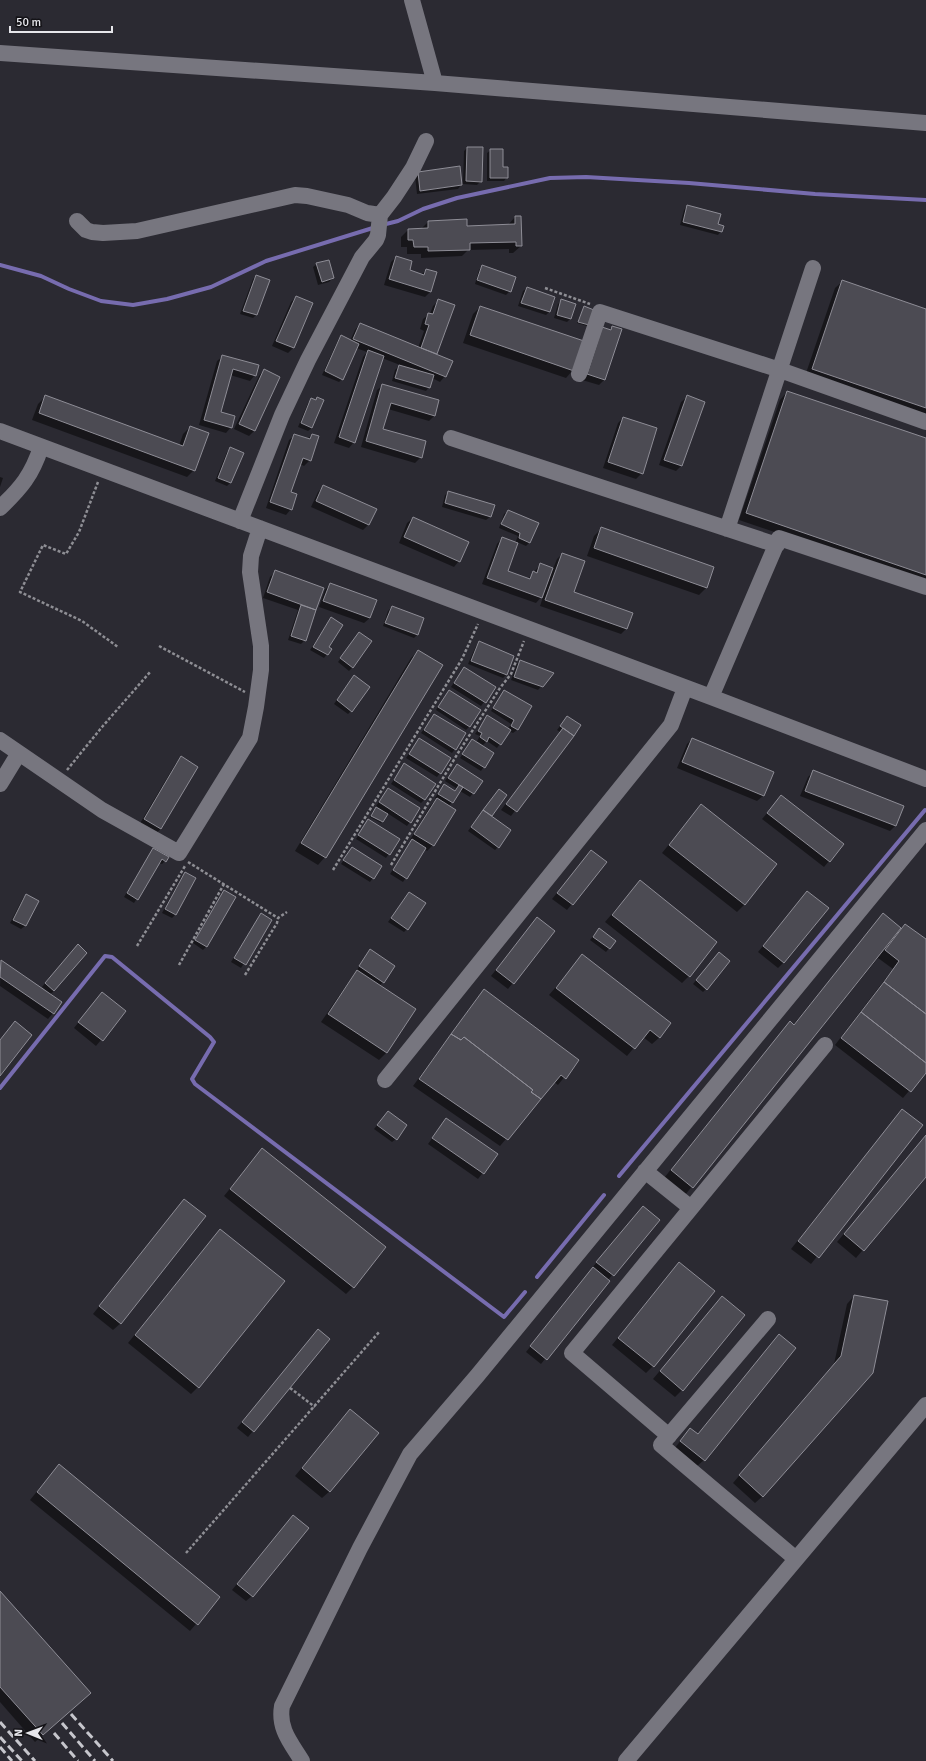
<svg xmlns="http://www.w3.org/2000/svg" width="926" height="1761" font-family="Signika,sans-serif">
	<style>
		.shadow { fill: #0007 }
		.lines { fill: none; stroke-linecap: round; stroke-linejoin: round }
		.stream { stroke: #776caf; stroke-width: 4 }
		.building { fill: #4c4b53; stroke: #8e8d96 }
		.path { stroke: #8e8e94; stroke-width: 2.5; stroke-dasharray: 3 2; stroke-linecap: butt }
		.minor { stroke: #77767f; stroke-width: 16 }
		.rail { stroke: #c6c6cc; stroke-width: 3; stroke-dasharray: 8 4; stroke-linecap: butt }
	</style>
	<rect width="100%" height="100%" fill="#2b2a32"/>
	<!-- shadow -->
	<path class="shadow" d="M467,148L481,181L477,185L463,184L464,151Z
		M491,150L507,177L504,181H487V153Z
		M418,173L461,185L458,189L417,194L415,176Z
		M687,206L717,225L721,231L718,235L680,225L684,210Z
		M515,217L521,246L513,253H509V249L468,250L462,256L421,258V254H407V247H401V237L408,230L421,229L428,222L466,227L508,225Z
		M396,257L408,271L421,275L426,270L430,292L425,297L384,285L391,262Z
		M317,264L333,278L329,282L318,285L313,267Z
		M483,266L510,291L506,295L475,284L479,270Z
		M256,276L269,280L256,315L253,318L240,314L253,279Z
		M843,281L926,310V418L805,376L835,288Z
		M527,288L554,297L549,312L546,315L518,306L523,291Z
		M296,297L312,304L293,348L288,353L272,346L291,302Z
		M562,300L570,319L567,322L554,318L558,304Z
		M438,301L454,305L436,355L445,376L440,382L432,378L429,387L426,391L392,381L395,370L400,365L382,358L354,442L349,448L334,443L363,357L367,352L356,348L342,379L339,382L322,375L338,340L341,337L350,341L355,330L360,324L418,348L424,331L420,329L423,319L429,314H430L433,306Z
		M480,307L573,370L566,378L463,343L473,314Z
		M584,307L588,325L587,326L577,323Z
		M612,327L620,330L604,380L599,385L582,380L609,330Z
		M223,356L255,375L250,381L230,375L220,413L231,427L226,433L199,425L217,361Z
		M264,370L279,377L254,431L249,436L234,429L259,376Z
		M383,385L434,416L429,421L388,409L382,430L421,457L415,463L361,447L377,390Z
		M787,392L926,440V584L739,520L780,400Z
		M45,397L179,446L183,434L190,427L194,470L187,477L32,420L38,404Z
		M687,397L681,466L676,471L659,465L681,402Z
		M317,398L312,428L308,431L298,427L308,403L311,400L315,401Z
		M623,418L642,473L636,479L603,468L618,423Z
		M295,435L307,439L312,435L310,460L304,466L300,464L290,493L291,509L286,515L266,508L289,440Z
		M230,449L242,453L230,483L227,486L215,481L227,452Z
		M0,477L3,478L0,487Z
		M324,486L368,525L363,530L311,507L318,492Z
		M449,492L493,505L490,517L486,520L442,507L445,495Z
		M508,511L530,542L526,546L517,542L506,571L528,579L540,565L553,569L557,559L562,554L572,592L632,614L626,629L621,634L540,606L544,594L536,603L482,584L497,544L502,538L515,543L518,536L499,528L504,514Z
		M413,518L459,561L454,567L399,543L407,523Z
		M602,528L713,568L706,588L699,595L587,556L594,536Z
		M276,571L315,609L305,640L301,644L288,640L298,610L263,598L270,577Z
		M330,584L376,601L370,618L364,623L319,607L325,590Z
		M392,607L418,634L414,638L383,626L388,611Z
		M331,619L328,648L331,649L324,658L310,650Z
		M359,633L353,667L349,671L338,662Z
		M479,643L506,675L503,678L468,664L476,646Z
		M418,651L325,857L318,865L295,851L411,658Z
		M520,661L553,673L538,690L511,680L517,664Z
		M464,668L495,687L481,706L451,687Z
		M351,680V711L348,714L334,704Z
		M449,691L470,726L466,730L436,710Z
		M504,691L530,707L517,730L513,733L509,731L497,748L487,741L483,745L477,741L480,736L475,734L487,717L508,729L511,724L491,711Z
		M434,715L455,749L452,753L421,733Z
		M567,717L580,726L511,816L501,810L560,732L557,730Z
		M419,739L440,773L437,777L406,758Z
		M692,739L772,773L763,796L757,801L677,768L687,744Z
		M472,740L493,753L481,771L460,758Z
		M181,758L161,829L155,834L139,825L176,763Z
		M404,765L425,799L421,803L391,784Z
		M457,765L482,781L470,797L460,791L448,807L454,811L433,845L427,851L425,849L403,882L390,874L412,841L410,840L431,805L438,799L435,798L441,789L444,785L454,791L456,788L445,781Z
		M813,772L895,826L890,831L800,796L808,777Z
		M388,789L410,822L407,826L387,813L381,823L370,817L374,810L381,811L382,810L376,806Z
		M499,790L506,795L490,816L498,847L495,850L468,831Z
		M781,797L829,861L824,867L762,819Z
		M701,805L745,904L737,912L662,853Z
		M368,820L399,839L386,858L356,839Z
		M352,848L381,866L370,882L341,864Z
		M153,849L165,861L162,864L159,863L134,903L124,897Z
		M591,851L606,862L567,910L552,899Z
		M185,873L195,878L175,915L172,918L162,913L182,876Z
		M640,881L689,976L682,983L605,922Z
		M224,891L207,946L203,950L193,943Z
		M807,892L784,962L778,968L758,952Z
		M409,893L407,929L404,932L388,922Z
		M26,895L37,901L25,926L21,929L10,923L23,898Z
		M261,914L271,920L241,968L231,962Z
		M883,915L901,929L905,925L926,940V1071L903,1098L835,1045L893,969L878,958L685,1195L664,1178L783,1030L790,1023L793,1025Z
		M532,924L554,931L508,989L491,976Z
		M596,933L615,941L606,952L590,940Z
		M74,949L54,991L49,995L53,1013L48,1019L0,986L1,962L47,993L48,992L42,987Z
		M370,951L383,982L379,986L414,1009L386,1053L379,1060L321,1022Z
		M583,955L660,1037L652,1044L643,1037L627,1056L549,995Z
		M716,956L706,989L703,992L693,984Z
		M484,990L578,1060L558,1085L554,1082L500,1146L413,1086L477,998Z
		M102,993L125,1011L96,1046L74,1028Z
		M902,1110L922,1125L811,1264L791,1249Z
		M388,1112L396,1139L392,1142L374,1129Z
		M446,1119L497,1154L478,1179L428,1144Z
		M926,1136V1175L856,1258L837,1242Z
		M262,1149L353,1287L346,1294L224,1196Z
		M184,1200L121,1323L113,1330L93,1314Z
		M638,1212L659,1220L608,1280L541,1364L526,1352L593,1268H592Z
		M213,1238L198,1387L191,1394L128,1343Z
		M679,1263L653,1366L646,1373L612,1345Z
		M854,1296L887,1302L763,1496L755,1503L733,1483L834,1364L847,1304Z
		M715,1305L682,1390L675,1397L653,1379Z
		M779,1335L704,1460L696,1467L674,1449L690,1429L697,1435Z
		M313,1336L329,1339L248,1437L237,1428Z
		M343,1418L330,1491L322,1498L295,1476Z
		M52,1473L219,1597L190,1631L30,1500Z
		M288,1521L252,1596L246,1601L232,1590Z
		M0,1593L82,1700L35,1742L0,1702Z"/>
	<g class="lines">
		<!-- stream -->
		<path class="stream" d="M382,225L398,221L423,209L457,198L550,178L586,177L689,183L815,194L926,200
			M0,265L41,276L69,289L101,301L133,305L167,299L211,287L266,261L376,227
			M0,1088L105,956L112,957L210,1037L214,1042L192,1079L195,1084L504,1317L525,1292
			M619,1176L925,810
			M537,1277L604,1195"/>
	</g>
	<!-- building -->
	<path class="building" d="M467,147H483L482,182L466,181Z
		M490,149H503V167H508V178H490Z
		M460,166L462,185L420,191L418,172Z
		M687,205L721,214L718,224L724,226L722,232L683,222Z
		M515,216H521L522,246H516V242L470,243V250L428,251V247H414L413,240H408V229L428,228V221L467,219V226L515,224Z
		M396,256L412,261L410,270L424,275L426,269L437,272L431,292L389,279Z
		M329,260L334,278L322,282L316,263Z
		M482,265L516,277L511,292L477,280Z
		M256,275L270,280L257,315L243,311Z
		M842,280L926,309V408L812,369Z
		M527,287L555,297L550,312L521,303Z
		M296,296L313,303L294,348L276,341Z
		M438,299L455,305L437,354L421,348L429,325L425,324L428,313L433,314Z
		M561,299L576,304L571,319L557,315Z
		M480,306L584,341L574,371L470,335Z
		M584,306L594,310L589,325L578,322Z
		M360,323L453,361L446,377L353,339Z
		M612,326L622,329L605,380L587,374L602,327L611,330Z
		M341,335L359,344L343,380L325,371Z
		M368,350L384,356L355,443L339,437Z
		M222,355L259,365L256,376L233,369L221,412L235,416L232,428L204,420Z
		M399,365L434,375L430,388L395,378Z
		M264,369L280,377L255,431L239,424Z
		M382,384L439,400L435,416L391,403L383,429L426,441L422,458L366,441Z
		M787,391L926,438V575L746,513Z
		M45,395L183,446L190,426L209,433L195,471L39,413Z
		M687,395L705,402L682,466L664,460Z
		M317,397L324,400L312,428L301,423L311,398L316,400Z
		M623,417L657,428L643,474L608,462Z
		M294,434L310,439L312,434L319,436L311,461L303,458L291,492L297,494L292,510L270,502Z
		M230,447L244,453L231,483L218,478Z
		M323,485L377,509L369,525L316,501Z
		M448,491L495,505L491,517L445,503Z
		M508,510L539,523L530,543L519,538L520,533L501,524Z
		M413,517L469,542L460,562L404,537Z
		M601,527L714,567L707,588L594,548Z
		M502,537L518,543L508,571L530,579L533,571L537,573L540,563L553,568L542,598L487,578Z
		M562,553L585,561L574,592L633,613L627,629L545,600Z
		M275,570L324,588L316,610L267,592Z
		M330,583L377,600L370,618L323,601Z
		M301,605L316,610L306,641L291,636Z
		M392,606L424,618L418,635L385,623Z
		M331,617L343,625L329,647L332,649L328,655L313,647Z
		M359,632L372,641L353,668L340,658Z
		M479,641L514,656L507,675L471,661Z
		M418,650L443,665L326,858L301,843Z
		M520,660L554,673L543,687L514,677Z
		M464,667L496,687L486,703L454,683Z
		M354,675L370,687L352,712L337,700Z
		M449,690L481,710L470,727L438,707Z
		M504,690L532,706L518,730L511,726L514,720L493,708Z
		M434,714L466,733L456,750L424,730Z
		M487,715L511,730L501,745L489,737L487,742L480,737L482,733L478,731Z
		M567,716L581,725L574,736L560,726Z
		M563,728L574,736L517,812L506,804Z
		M419,738L451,758L441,774L409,754Z
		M692,738L774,772L764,796L682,762Z
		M472,739L494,753L485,768L462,754Z
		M181,756L198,767L161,829L144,819Z
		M404,763L436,784L425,800L394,780Z
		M457,764L483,781L474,794L448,778Z
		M813,770L904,806L896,826L805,791Z
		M444,784L455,791L459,785L463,787L453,803L438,794Z
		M388,788L420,808L411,823L379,802Z
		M499,789L507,795L492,816L483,810Z
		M781,795L844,844L830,862L767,813Z
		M437,798L456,810L434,846L414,834Z
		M701,804L777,864L745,905L669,845Z
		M376,807L388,814L383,822L371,816Z
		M483,810L511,830L499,848L471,827Z
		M368,819L400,839L390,855L358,835Z
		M412,839L426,848L407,879L393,870Z
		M352,847L382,866L374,879L343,860Z
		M153,848L169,857L166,862L162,859L138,900L127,893Z
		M591,850L607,862L573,905L557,893Z
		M185,872L196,878L176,915L165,909Z
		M640,880L717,942L690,977L612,915Z
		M224,890L236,897L207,947L195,940Z
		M807,891L829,908L784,963L763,946Z
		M409,892L426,903L408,930L391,918Z
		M26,894L39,901L26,926L13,920Z
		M261,913L272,920L246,965L234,958Z
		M883,913L901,928L693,1188L671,1170L790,1021L794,1025Z
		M537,917L555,931L514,984L496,970Z
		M905,924L926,939V1014L884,982L899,961L885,950Z
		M599,928L616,941L610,949L593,937Z
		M78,944L87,953L54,991L45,983Z
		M370,949L395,966L384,983L359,966Z
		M719,952L730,961L707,990L696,980Z
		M582,954L671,1023L660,1038L650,1030L635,1049L556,988Z
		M1,960L62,1002L54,1014L0,977Z
		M357,970L416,1009L387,1053L328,1014Z
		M884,982L926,1014V1063L861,1012Z
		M484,989L579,1060L566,1079L561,1075L541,1099L531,1092L533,1090L464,1037L461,1040L451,1034Z
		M102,992L126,1011L103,1041L78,1022Z
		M861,1012L926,1063V1073L911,1092L841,1038Z
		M15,1021L32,1035L0,1076V1040Z
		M451,1034L461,1040L464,1037L533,1090L531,1092L541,1099L508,1140L419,1079Z
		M902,1109L923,1125L819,1258L798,1241Z
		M388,1111L407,1125L397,1140L377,1125Z
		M446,1118L498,1154L484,1174L432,1138Z
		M926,1135V1177L864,1251L844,1234Z
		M262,1148L386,1247L354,1288L230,1189Z
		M184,1199L206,1216L121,1324L99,1306Z
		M643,1206L660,1220L614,1276L596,1262Z
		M220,1229L285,1281L199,1388L135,1335Z
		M679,1262L715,1291L654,1367L618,1338Z
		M593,1267L610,1281L547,1360L530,1346Z
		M854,1295L888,1301L873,1373L763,1497L739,1475L841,1356Z
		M722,1296L745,1315L683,1391L660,1371Z
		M318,1329L330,1339L254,1432L242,1422Z
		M779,1334L796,1348L705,1461L680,1441L690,1428L698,1434Z
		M350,1409L379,1433L330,1492L302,1468Z
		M59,1464L220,1597L198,1625L37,1492Z
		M293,1515L309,1528L253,1597L237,1584Z
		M0,1591L91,1693L43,1735L0,1687Z"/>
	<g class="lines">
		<!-- path -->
		<path class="path" d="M545,288L590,304
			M98,482L79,532L66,554L43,545L20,592L82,621L118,647
			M159,646L245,692
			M67,770L102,727L151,671
			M188,862L278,918L287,912
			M391,865L458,753L500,688L511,674L524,641
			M333,870L462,659L478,624
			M137,946L185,866
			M179,965L224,884
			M245,975L277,923L278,918
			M290,1388L315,1407
			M186,1553L380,1331"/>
		<!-- minor -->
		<path class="minor" d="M412,0L435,83
			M0,53L435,83L926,123
			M77,221L86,230L92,232L103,233L137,231L295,195L307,196L348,205L367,213L380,215
			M579,374L600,312L780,370L926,422
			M0,431L711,697L926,779
			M451,438L777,545
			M0,508C21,488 32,475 41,447
			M240,521L282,415L308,360L362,257L376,240L378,235L380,215L394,197L413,168L426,141
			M727,529L813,268
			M711,697L779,538L926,587
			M0,740L102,810L179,853L250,738L256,707L261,670V646L250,572L251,556L260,528
			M0,784L19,753
			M385,1080L671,725L685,688
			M645,1171L691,1208
			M768,1319L661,1445L796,1559
			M669,1436L572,1353L825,1045
			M302,1761C291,1743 278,1729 282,1706L360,1548L410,1454L477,1376L926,830
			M626,1761L926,1405"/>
		<!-- rail -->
		<path class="rail" d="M71,1714L113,1761
			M0,1722L35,1761
			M62,1723L95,1761
			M54,1733L78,1761
			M0,1737L22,1761
			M0,1747L12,1761"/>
	</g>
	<!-- north arrow -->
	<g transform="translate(28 1733) rotate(271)" stroke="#141317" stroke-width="3" paint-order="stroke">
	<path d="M0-3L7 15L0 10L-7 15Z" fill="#e6e6eb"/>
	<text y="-6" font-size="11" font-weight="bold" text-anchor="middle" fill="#e6e6eb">N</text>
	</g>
	<!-- scale -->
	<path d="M10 26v6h102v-6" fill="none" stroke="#e6e6eb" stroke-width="2"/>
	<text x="16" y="26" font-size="12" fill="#e6e6eb" stroke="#141317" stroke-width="3" paint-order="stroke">50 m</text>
</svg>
